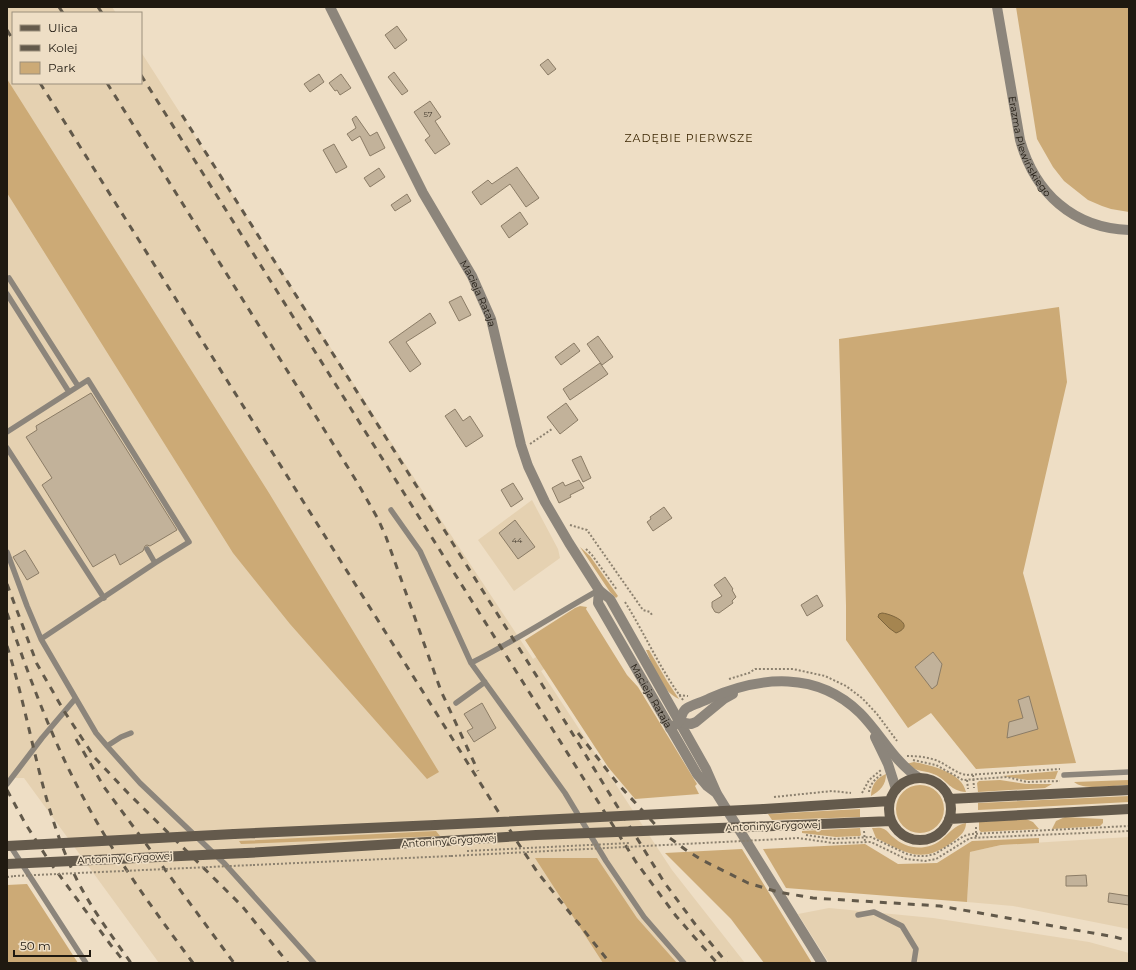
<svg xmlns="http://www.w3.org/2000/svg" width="1136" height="970" font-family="Montserrat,sans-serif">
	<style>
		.built { fill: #e5d1b1 }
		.green { fill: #ccaa76 }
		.water { fill: #a58550; stroke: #7d653d }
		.building { fill: #c2b29a; stroke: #8b7c66 }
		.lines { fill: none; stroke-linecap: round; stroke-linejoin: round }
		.path { stroke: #8c816f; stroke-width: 2; stroke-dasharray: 2 2; stroke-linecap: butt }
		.lane { stroke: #8c857b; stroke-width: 5.5 }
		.street { stroke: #8c857b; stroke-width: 10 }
		.secondary { stroke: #645a4c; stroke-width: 10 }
		.rail { stroke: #62594a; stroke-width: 3; stroke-dasharray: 7 7; stroke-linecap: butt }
		.path-bridge { stroke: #8c816f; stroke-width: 2; stroke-dasharray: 2 2; stroke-linecap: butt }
		.secondary-bridge { stroke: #645a4c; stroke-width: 10 }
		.labels { text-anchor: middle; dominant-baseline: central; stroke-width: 3.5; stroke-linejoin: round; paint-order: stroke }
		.number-label { font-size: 8px; fill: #483f32 }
		.street-label { font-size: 10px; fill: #1f1910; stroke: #eedec5 }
		.neighbourhood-label { font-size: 11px; letter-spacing: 1px; fill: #3a2500; stroke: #eedec5 }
	</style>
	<rect width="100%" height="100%" fill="#eedec5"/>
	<!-- built -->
	<path class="built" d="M7,7H112L116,13H13V83H141V52L443,523L533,659L552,647L560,659L541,671L672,870L745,963H159L24,778H7Z
		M532,500L558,549L560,558L514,591L478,540Z
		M1129,837V929L1013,906L967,902L970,852L1001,845Z
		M829,908L933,918L1089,942L1129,953V963H829L798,914Z"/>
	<!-- green -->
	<path class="green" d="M1016,7H1129V212L1111,209L1102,206L1088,200L1064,181L1053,167L1037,139Z
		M7,79L269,493L439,772L427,779L290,624L233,553L7,193Z
		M1059,307L1067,382L1023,573L1076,763L976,769L931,713L908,728L846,640V605L839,339Z
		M580,547L590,556L618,596L616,598L610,592Z
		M580,606L587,607L586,609L627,675L638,687L697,784L695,786L699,794L635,799L608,767L525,640L575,608Z
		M646,650H649L667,681L679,699C660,690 654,668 646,650Z
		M914,762C930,765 962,772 966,792C950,791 948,781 936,775C926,770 915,772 906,764Z
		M1058,771L1055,779L1027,780L1002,776Z
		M886,774C886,785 880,791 871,796C871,786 876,778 886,774Z
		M1000,780L1026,784H1052L1045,788L978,792L977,783L979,781Z
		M1129,780V785C1115,785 1084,791 1074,782Z
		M896 809a24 24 0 1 1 48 0a24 24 0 1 1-48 0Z
		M1129,796V802L978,810V803Z
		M860,809V817L772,820L768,814Z
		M1065,817L1103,819V823L1100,826L1052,829L1056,821Z
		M1026,819L1033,822L1039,829L981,832L979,830V822Z
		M966,823C966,831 961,835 955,840C924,865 907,854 876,838L872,828C876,828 880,827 884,829C888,831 890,835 893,837C902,845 913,849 925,847C945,844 949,826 966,823Z
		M860,828L861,835L860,836L836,837L802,833V831Z
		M436,831L440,836L241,844L239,841Z
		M1039,838V843L1001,845L970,852L967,902L786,888L763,849L865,844L898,864L937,863L972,841Z
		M742,849L812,963H764L731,919L665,853Z
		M535,858H597L637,918L677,963H603Z
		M27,884L78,963H7V885Z"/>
	<!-- water -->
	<path class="water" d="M882,613C892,614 917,625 896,633L889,628L878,617L879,614Z"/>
	<!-- building -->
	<path class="building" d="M397,26L407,40L395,49L385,35Z
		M548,59L556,69L548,75L540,65Z
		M394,72L408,91L402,95L388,77Z
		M319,74L324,82L310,92L304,84Z
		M341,74L351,88L340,95L337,90L335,91L329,83Z
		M430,101L441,117L435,121L450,144L435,154L425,140L430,136L414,112Z
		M356,116L370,136L377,132L385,148L370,156L360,136L352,141L347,134L356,128L352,119Z
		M334,144L347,167L336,173L323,150Z
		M517,167L539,198L526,207L510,184L481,205L472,192L488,180L492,184Z
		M379,168L385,177L370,187L364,178Z
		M407,194L411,201L395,211L391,205Z
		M520,212L528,224L509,238L501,226Z
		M461,296L471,315L459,321L449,302Z
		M430,313L436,323L406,342L421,364L410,372L389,342Z
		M598,336L613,357L602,365L587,344Z
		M574,343L580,351L561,365L555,357Z
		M600,363L608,374L570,400L563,389Z
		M91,393L177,530L150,546L147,545L145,546L143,551L120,565L115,554L93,567L42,485L52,478L26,437L37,430L36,426Z
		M566,403L578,420L560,434L547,417Z
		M455,409L463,421L470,416L483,436L466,447L445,416Z
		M581,456L591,478L583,482L572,460Z
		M579,480L584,488L570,495L571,497L559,503L552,488L563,482L565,486Z
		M513,483L523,499L511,507L501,490Z
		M664,507L672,518L653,531L647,522L651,519L650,517Z
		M515,520L535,547L518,559L499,533Z
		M25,550L39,573L27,580L13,557Z
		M725,577L733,589L732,590L736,597L732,601L733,603L719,613L715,612L712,607V602L722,596L714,585Z
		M817,595L823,606L807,616L801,605Z
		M933,652L942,664L937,685L932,689L915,667Z
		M1029,696L1038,729L1007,738L1009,722L1023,718L1018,700Z
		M482,703L496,728L474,742L467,731L473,728L464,714Z
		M1086,875L1087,886H1066V876Z
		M1109,893L1129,896V905L1108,902Z"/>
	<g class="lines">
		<!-- path -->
		<path class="path" d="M530,444L552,429
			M570,525L587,530L643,610L650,612L652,615
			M586,549L592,555L617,590
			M625,602C645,634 660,669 683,700
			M729,679L749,673L755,669H793L825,676L846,686L862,698L877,714L897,741
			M679,695L688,696
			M907,756C917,756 928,757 938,761C947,765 956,773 966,775L1060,769
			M913,760L936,765L963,780L1007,777L1027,782L1060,781
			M973,775L974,788
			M967,780L968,789
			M869,792C870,784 875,779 882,774
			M862,793L869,780L881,770
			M774,797L832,791L851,793
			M976,827V837
			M864,831L865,842
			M806,835L833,839L871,837L907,854L916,856H926L935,854L964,836L971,834L1129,826
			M781,839L798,838L833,843L871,842L906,859L925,861L936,859L970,838L1129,831
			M253,865L451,856
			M7,877L14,876"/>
		<!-- lane -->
		<path class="lane" d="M9,278L78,386
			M7,294L69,392
			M7,432L88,380L189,542L155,563
			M7,448L104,598
			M391,510L420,551L471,663C515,641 556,614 599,590
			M7,552L27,606L41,639L96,733L107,746L121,737L131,733
			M41,639L155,563L147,549
			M471,663L565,793L606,861L644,917L684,963
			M456,703L485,682
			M107,746L140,783L225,864L314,963
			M1064,775L1129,772
			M7,784L42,738L75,699
			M9,844L86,963
			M858,915L874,912L902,926L916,949L914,962"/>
		<!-- street -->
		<g class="street">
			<path id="s1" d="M330,7L423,193L472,276L491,319L521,445L528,466L545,502L569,543L599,590L610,599L706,769L717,794L822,963"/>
			<path id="s2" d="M997,7L1020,140C1035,193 1073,228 1129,230"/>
			<path id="s3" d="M599,590L598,603L697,774L707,786L715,792"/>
			<path d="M679,722L691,724L696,722L724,699L733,694"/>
			<path d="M670,728C673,726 678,724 680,720C682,716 682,711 687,708C694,704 703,702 710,698C761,676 817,671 860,713C881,734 894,762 919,778"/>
			<path d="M875,737L888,764L896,789"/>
		</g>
		<!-- secondary -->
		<path class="secondary" d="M889 809a31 31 0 1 1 62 0a31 31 0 1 1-62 0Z
			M949,799L1129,790
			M764,809L890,801
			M949,819L1129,809
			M774,826L891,821
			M234,834L436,825
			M246,853L444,841"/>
		<!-- rail -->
		<path class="rail" d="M59,7L63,13
			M98,7L102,13
			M7,30L13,40
			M141,75L636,862L676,916L717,963
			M40,83L518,843L538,873L610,963
			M107,83L357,482L378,519L386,537L441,691L478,771
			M182,115L548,694L664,882L695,924L727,963
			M7,584L37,664L64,711L95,758L128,793L242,906L288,963
			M7,613C29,676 51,738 83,797C114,856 153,909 193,963
			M7,646C30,718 39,795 70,865C85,900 109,932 131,963
			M578,733L618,784L663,833L686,850L702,860L748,883L778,892L813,898L940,906L1115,937L1129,941
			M76,739L104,787L234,963
			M7,790L25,823L49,861L110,944L122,959"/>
		<!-- path-bridge -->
		<path class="path-bridge" d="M467,851L630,843
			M451,856L781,839
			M14,876L253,865"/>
		<!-- secondary-bridge -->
		<path class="secondary-bridge" d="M436,825L764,809
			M444,841L536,835L774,826
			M7,846L234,834
			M7,864L246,853"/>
	</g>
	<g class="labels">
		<!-- number labels -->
		<g class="number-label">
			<text x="428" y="114">57</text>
			<text x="517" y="540">44</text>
		</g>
		<!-- street labels -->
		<g class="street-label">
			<text stroke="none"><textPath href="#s2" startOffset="144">Erazma Plewińskiego</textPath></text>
			<text stroke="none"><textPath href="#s1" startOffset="323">Macieja Rataja</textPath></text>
			<text stroke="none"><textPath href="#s3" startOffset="120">Macieja Rataja</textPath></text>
			<text transform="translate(773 826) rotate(-2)">Antoniny Grygowej</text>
			<text transform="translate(449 841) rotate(-4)">Antoniny Grygowej</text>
			<text transform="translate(125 858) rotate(-3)">Antoniny Grygowej</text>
		</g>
		<!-- neighbourhood labels -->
		<g class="neighbourhood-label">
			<text x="689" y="138">ZADĘBIE PIERWSZE</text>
		</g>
	</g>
	<!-- border -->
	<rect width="1136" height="970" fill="none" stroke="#1f1910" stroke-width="16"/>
	<!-- legend -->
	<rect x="12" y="12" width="130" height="72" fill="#eedec5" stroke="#9b8f7d"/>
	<rect x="20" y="25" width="20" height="6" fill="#645a4c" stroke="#9b8f7d"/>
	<text x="48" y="32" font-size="12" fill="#1f1910">Ulica</text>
	<rect x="20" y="45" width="20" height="6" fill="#62594a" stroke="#9b8f7d"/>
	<text x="48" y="52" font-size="12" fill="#1f1910">Kolej</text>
	<rect x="20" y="62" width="20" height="12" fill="#ccaa76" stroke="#9b8f7d"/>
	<text x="48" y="72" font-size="12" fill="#1f1910">Park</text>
	<!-- scale -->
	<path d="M14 950v6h76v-6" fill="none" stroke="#1f1910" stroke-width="2"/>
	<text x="20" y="950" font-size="12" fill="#1f1910" stroke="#eedec5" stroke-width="3" paint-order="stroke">50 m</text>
</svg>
